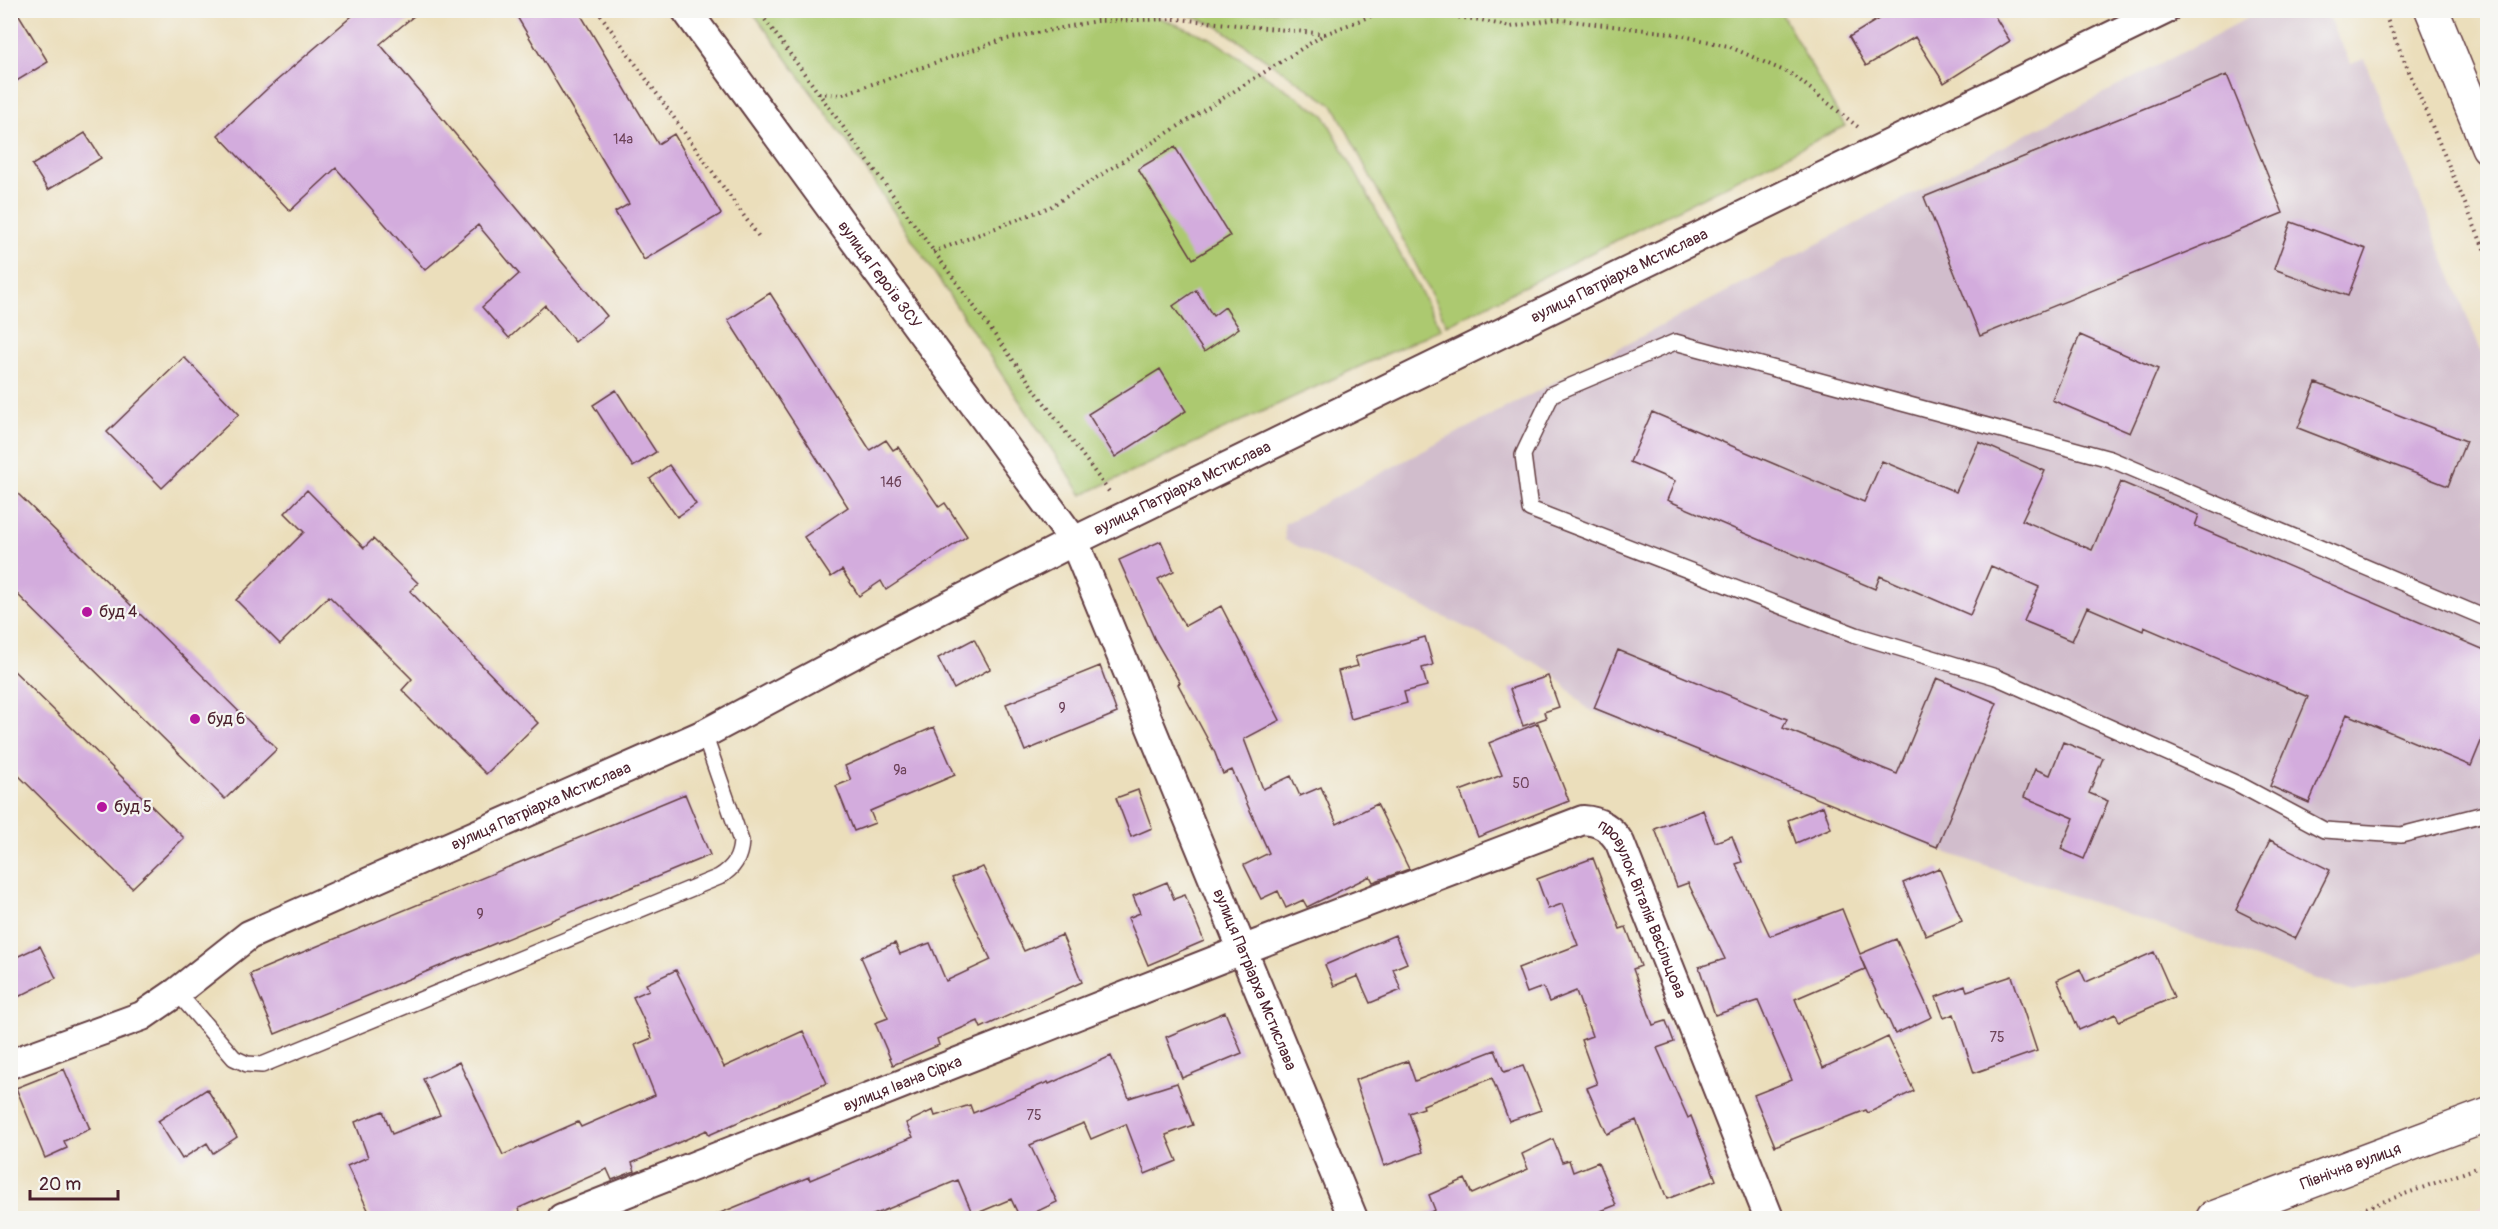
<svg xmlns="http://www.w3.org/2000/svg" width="2498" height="1229" font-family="Pangolin,sans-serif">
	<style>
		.built { fill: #f5cfdb }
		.industrial { fill: #d1bdcc }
		.green { fill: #acc970; stroke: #7b744e; stroke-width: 1.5 }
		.building { fill: #d3acdd }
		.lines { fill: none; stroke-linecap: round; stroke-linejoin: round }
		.service-casing { stroke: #623c41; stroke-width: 18 }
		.minor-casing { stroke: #623c41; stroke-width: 32 }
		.tertiary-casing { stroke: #623c41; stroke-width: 36 }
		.secondary-casing { stroke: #623c41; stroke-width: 36 }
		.path { stroke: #623c41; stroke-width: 4; stroke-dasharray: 1.5 4.5; stroke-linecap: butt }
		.service { stroke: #fff; stroke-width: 15 }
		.minor { stroke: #fff; stroke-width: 28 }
		.tertiary { stroke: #fff; stroke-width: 33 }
		.secondary { stroke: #fff; stroke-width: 33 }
		.poi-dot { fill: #b5179e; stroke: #f6f6f2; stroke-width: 2 }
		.labels { text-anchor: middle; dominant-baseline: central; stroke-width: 4.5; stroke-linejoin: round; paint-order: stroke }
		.number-label { font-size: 14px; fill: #6c4258 }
		.street-label { font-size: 16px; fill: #4a1f2b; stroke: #f6f6f2 }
		.poi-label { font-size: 16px; fill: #4a1f2b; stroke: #f6f6f2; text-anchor: start }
	</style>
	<rect width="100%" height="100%" fill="#f6f6f2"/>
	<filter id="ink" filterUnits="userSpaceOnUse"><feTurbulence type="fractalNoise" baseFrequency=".0167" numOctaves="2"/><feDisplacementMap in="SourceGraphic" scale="12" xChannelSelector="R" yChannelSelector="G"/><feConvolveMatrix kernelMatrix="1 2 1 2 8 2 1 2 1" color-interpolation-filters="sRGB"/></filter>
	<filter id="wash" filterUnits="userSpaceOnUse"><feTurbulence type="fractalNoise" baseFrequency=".008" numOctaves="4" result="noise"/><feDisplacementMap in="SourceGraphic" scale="24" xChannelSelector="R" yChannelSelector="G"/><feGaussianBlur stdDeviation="1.35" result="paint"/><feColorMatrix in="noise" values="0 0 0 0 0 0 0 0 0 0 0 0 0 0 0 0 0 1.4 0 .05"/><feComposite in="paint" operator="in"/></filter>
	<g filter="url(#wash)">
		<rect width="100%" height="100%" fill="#ebdebb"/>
		<!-- built -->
		<path class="built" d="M2487,1205V1218H2454Z"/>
		<!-- industrial -->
		<path class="industrial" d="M2261,11H2325L2351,64L2364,59L2487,366V952L2354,992L1944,852L1587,709L1552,672L1506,647L1285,540L1284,524Z"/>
		<!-- green -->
		<path class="green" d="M752,11H1143L1210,38L1324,115L1441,329L1082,495L848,143Z
			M1178,11H1780L1845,126L1447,325L1334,106L1217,26Z"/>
		<g id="blocks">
			<!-- building -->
			<path class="building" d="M10,10H16L48,62L10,85Z
				M359,10H421L380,44L607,316L575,342L545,305L509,338L482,307L519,274L478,225L425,270L336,168L290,211L218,135L267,89Z
				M513,10H578L658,144L674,134L721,214L644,260L615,212L629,204Z
				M1893,10H1991L2010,41L1944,83L1915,37L1866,66L1849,37Z
				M2227,75L2283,213L1980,336L1924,197Z
				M85,133L101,158L48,190L32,165Z
				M1175,147L1230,236L1193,259L1138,169Z
				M2291,222L2366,249L2348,296L2274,269Z
				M1196,290L1213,316L1225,307L1239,328L1204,352L1173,306Z
				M770,293L870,450L886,440L893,450L898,447L939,507L945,503L967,536L886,590L881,581L859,596L842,570L831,577L804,537L848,507L728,320Z
				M2080,335L2158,369L2130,433L2052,400Z
				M184,357L239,414L162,488L107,432Z
				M1160,369L1186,411L1115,457L1088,414Z
				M2316,383L2466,441L2448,486L2298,428Z
				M616,390L656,452L633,467L593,405Z
				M1652,412L1864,502L1882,461L1956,492L1979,442L2045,471L2022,520L2092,550L2121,482L2199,515L2195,526L2487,651V727L2471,766L2347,714L2309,803L2270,786L2308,697L2144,627L2143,631L2087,607L2072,641L2024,621L2039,587L1991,566L1970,615L1880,576L1875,589L1667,500L1675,481L1630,462Z
				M669,465L696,504L677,517L650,479Z
				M10,486L277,749L225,799L10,587Z
				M307,490L364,548L373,539L418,583L410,591L538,723L486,774L402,690L412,679L329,596L280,644L236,600L304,532L285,513Z
				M1161,541L1174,571L1158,579L1185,626L1221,606L1280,720L1244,739L1263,789L1291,776L1300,796L1321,787L1337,824L1377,804L1409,869L1373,882L1370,876L1307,907L1303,900L1286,908L1278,891L1261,899L1244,865L1269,853L1232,770L1223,774L1215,753L1178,684L1180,683L1155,640L1119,560Z
				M1425,637L1433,665L1422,668L1427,686L1404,692L1407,703L1351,719L1338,671L1358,666L1355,657Z
				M974,639L990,669L954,689L938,658Z
				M1618,650L1787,719L1783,728L1897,774L1937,678L1997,703L1937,847L1594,708Z
				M1100,666L1117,713L1025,751L1006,704Z
				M10,667L184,838L132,888L10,767Z
				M1548,676L1559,707L1544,712L1546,718L1523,726L1510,689Z
				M1538,723L1569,801L1478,837L1460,791L1502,775L1489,743Z
				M934,727L955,775L870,811L875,823L854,831L836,786L851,780L845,766Z
				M2063,742L2103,758L2089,793L2108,801L2084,859L2061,849L2074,818L2024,797L2035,769L2050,775Z
				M1138,790L1152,828L1131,837L1116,798Z
				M685,794L710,855L275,1034L250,974Z
				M1823,806L1831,828L1796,843L1788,820Z
				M1703,810L1715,842L1732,836L1742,862L1736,864L1770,936L1842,909L1860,954L1896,939L1932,1017L1895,1034L1860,956L1865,969L1795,999L1823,1068L1888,1037L1914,1091L1868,1113L1866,1110L1775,1146L1754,1095L1792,1080L1758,1001L1715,1015L1699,967L1725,959L1688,883L1677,887L1655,829Z
				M2270,840L2330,870L2295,939L2236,910Z
				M1593,858L1620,929L1626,927L1641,966L1633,969L1653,1025L1666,1021L1674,1042L1657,1048L1688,1118L1691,1116L1716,1180L1667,1199L1636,1120L1607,1134L1587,1088L1597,1084L1581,1040L1592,1036L1576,991L1549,1002L1543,987L1527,993L1518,968L1578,945L1562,904L1548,909L1537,879Z
				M983,867L1024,951L1062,935L1082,982L981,1028L978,1021L937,1039L939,1045L893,1065L875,1023L888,1018L861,957L895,943L900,954L930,943L946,981L991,960L952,878Z
				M1939,868L1962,921L1926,936L1903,883Z
				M1167,882L1174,899L1185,895L1204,941L1148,965L1128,918L1140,913L1133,896Z
				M1395,935L1407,963L1393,969L1401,990L1370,1003L1358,976L1334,986L1325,965Z
				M40,946L56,978L10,1001V960Z
				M2154,952L2174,997L2119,1021L2116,1014L2079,1030L2057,980L2080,969L2086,982Z
				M676,970L724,1067L803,1031L827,1083L709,1135L707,1130L632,1163L635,1171L612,1180L607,1169L519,1208L520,1212L505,1218H372L347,1166L368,1157L355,1122L383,1111L392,1134L440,1115L423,1079L459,1062L503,1155L578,1122L581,1127L655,1095L635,1045L652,1038L633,997L649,990L646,984Z
				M2012,976L2037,1051L1974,1073L1954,1014L1944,1018L1936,997L1965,986L1967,991Z
				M1225,1012L1242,1053L1182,1078L1166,1037Z
				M1495,1050L1504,1072L1523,1066L1541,1110L1509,1121L1492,1078L1423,1105L1424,1108L1409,1113L1423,1152L1384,1166L1355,1080L1408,1061L1415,1081Z
				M1111,1056L1129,1098L1177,1083L1193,1125L1166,1135L1177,1161L1145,1174L1126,1124L1091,1139L1084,1123L1030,1145L1057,1202L1023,1218H1020L1011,1199L973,1215L958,1180L866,1218H708L809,1177L810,1180L913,1137L906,1123L933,1110L935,1116L970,1105L973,1113L1048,1082L1049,1084Z
				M64,1069L90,1129L64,1141L67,1148L45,1158L16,1088Z
				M207,1089L237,1137L213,1153L207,1143L182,1159L158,1121Z
				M1553,1139L1562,1162L1569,1160L1573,1172L1598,1162L1616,1205L1583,1218H1417L1435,1210L1429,1195L1465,1179L1472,1194L1528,1169L1522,1154Z"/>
		</g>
	</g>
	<g filter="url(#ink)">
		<use href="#blocks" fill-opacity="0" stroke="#623c41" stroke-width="1.5"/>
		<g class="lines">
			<defs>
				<path id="service" d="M2488,619L2110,459L1675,342L1552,394L1523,455L1530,509L1856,635L1996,677L2240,785L2324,830L2401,835L2488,813
					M177,992L234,1058L247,1064L262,1065L719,877C734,868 740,858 741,841L704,734"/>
				<g id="minor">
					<path id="s1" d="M686,10L1074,541L1353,1218"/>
					<path id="s2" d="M10,1064L142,1016L177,992L249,935L704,734L856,653L1074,541L2165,10"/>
					<path id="s3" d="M562,1218L1242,950L1583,820C1600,821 1611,828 1620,843L1769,1218"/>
				</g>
				<g id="tertiary">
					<path id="s4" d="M2213,1218L2488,1115"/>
				</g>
				<path id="secondary" d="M2432,10L2488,147"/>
			</defs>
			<!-- service casing -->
			<use href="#service" class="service-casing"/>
			<!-- minor casing -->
			<use href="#minor" class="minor-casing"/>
			<!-- tertiary casing -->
			<use href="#tertiary" class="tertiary-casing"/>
			<!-- secondary casing -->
			<use href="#secondary" class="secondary-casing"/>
			<!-- path -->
			<path class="path" d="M597,10L759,237
				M758,10L1110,493
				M1399,10L1481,20L1510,27L1555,19L1670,33L1728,46L1793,75L1858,127
				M2383,10L2488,258
				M2481,10L2488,26
				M819,93L840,95L1002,40L1096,21L1178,19L1325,34
				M933,252L1050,207L1325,34L1386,10
				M2338,1218L2488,1164"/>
			<!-- service -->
			<use href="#service" class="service"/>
			<!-- minor -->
			<use href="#minor" class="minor"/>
			<!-- tertiary -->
			<use href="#tertiary" class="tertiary"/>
			<!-- secondary -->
			<use href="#secondary" class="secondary"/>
		</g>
	</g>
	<!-- markers -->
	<g class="poi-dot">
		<circle cx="87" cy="612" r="6"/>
		<circle cx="195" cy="719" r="6"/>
		<circle cx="102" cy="807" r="6"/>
	</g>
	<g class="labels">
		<!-- number labels -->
		<g class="number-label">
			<text x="623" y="139">14а</text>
			<text x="891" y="482">14б</text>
			<text x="1062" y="708">9</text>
			<text x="900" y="770">9а</text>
			<text x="1521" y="783">50</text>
			<text x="480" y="914">9</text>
			<text x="1997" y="1037">75</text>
			<text x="1034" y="1115">75</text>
		</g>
		<!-- street labels -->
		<g class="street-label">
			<text stroke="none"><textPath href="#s1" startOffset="328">вулиця Героїв ЗСУ</textPath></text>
			<text stroke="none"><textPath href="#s2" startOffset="1796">вулиця Патріарха Мстислава</textPath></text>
			<text stroke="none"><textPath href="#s2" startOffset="1310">вулиця Патріарха Мстислава</textPath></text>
			<text stroke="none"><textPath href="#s2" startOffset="594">вулиця Патріарха Мстислава</textPath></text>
			<text stroke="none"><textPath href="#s3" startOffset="1210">провулок Віталія Васільцова</textPath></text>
			<text stroke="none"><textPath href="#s1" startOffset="1132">вулиця Патріарха Мстислава</textPath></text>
			<text stroke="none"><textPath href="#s3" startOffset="366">вулиця Івана Сірка</textPath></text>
			<text stroke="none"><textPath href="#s4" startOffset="147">Північна вулиця</textPath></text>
		</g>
		<!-- poi labels -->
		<g class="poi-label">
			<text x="99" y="612">буд 4</text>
			<text x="207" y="719">буд 6</text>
			<text x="114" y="807">буд 5</text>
		</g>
	</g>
	<!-- margin -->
	<rect width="2498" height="1229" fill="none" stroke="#f6f6f2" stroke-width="36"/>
	<!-- scale -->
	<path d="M30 1190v9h88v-9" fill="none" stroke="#4a1f2b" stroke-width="3"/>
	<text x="39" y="1190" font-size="18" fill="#4a1f2b" stroke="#f6f6f2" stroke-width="4.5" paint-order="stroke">20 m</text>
</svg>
